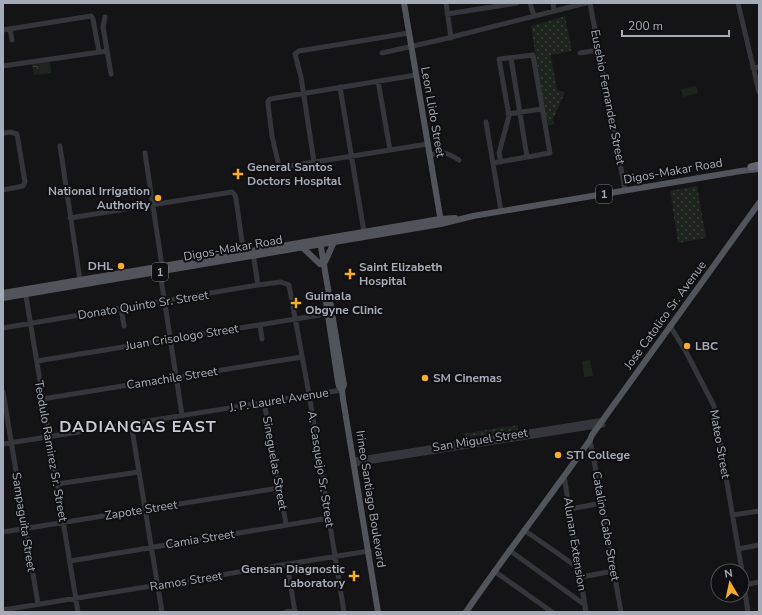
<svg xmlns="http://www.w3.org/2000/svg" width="762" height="615" font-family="'Nunito Sans',sans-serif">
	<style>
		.grass { fill: url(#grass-dots) }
		.park { fill: url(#park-crowns) }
		.pitch { fill: #1c241d }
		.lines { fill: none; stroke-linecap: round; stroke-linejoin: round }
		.minor { stroke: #35363b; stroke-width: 5 }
		.major { stroke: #51545b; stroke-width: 6 }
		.highway { stroke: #61656d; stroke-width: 7 }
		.poi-dot { fill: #f7ac2c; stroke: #0f0f11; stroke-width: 1.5 }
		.labels { text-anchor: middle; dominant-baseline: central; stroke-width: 4; stroke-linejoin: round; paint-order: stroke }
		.shield { fill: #0f0f11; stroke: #797d85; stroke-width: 1 }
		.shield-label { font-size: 11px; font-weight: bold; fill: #a6acb7 }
		.street-label { font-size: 12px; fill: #a6acb7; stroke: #0f0f11 }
		.poi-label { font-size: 12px; font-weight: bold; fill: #a6acb7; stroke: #0f0f11; text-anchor: start }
		.district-label { font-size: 16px; font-weight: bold; letter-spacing: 1px; fill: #c7cad3; stroke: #0f0f11 }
	</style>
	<defs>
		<pattern id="grass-dots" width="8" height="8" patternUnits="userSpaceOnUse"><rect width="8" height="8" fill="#1c241d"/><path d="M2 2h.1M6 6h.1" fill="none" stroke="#3a413c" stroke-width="1.8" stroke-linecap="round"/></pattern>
		<pattern id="park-crowns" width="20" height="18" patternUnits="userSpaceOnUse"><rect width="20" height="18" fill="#1c241d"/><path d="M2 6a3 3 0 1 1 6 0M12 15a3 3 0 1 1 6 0" fill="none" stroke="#3a413c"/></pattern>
	</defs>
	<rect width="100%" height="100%" fill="#141416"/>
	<!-- grass -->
	<path class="grass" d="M565,16L572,51L551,55L557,90L565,92L553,119L554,124L547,126L531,26Z
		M697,186L706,238L678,243L670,191Z
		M518,425V430L471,437L462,434Z"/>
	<!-- park -->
	<path class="park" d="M50,62L51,73L34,75L32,64Z"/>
	<!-- pitch -->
	<path class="pitch" d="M696,86L698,93L683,97L681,89Z
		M590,360L593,376L584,377L582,361Z"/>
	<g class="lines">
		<!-- minor -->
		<path class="minor" d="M446,3L451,38
			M530,3L534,16
			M553,3L554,11
			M590,3L625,190
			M738,3L759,92
			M447,14L517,3
			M105,17L103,27L111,74
			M10,29L12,40
			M3,30L91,16L93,19L99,52
			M382,53L444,39L586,3
			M580,53L599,50
			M511,58L527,157
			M3,66L107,51
			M753,68L759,67
			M416,75L270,99L268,102V104L272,136L278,162L279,165L283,167L428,144
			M378,81L390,150
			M340,87L364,232
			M508,114L542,109
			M486,122L501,211
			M3,133L10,132L17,134L25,182L23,186L3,190
			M60,146L80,280
			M145,153L162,266L160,272L182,415
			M430,155C444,152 447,152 459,160
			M314,162L301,77L295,54L299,51L409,33
			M493,163L550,153L533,55L499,59L509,116L499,153L501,162
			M70,218L232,192L235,195L236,199L244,255
			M253,253L258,285
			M25,290L78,612
			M121,308L124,326
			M260,325L262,339
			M670,326L685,350L714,406L742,571
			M3,328L258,285L281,282L289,285L309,394L344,612
			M37,361L332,313
			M3,392L38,604
			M42,399L302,357
			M264,402L286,524
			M131,423L162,612
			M590,440L602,503L621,612
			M3,444L342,390
			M354,460L604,420
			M354,464L603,425
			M564,476L586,612
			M57,484L139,472
			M570,509L602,503
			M733,515L759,511
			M524,530L580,569
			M3,532L279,488
			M738,549L759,545
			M509,550L585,605
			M70,561L329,518
			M287,564L295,612
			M494,571L552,612
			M742,573L748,612
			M581,577L614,571
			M744,585L759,582
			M3,610L369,551
			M286,612L295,610"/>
		<!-- major -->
		<path class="major" d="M404,3L441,222
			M320,241L344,385L342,390L343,399L378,612
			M303,248L320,264
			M325,262L334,242
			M3,293L440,219L455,218
			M3,298L441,224L473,216L741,171L759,169
			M326,302L338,382L339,386L342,390
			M466,612C506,554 549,498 590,440L592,435L759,203"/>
		<!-- highway -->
		<path class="highway" d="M751,167L759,165"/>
	</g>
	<!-- markers -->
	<g class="poi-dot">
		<path d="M236 168h4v4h4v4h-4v4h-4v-4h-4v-4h4z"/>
		<circle cx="158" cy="198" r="4"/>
		<circle cx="121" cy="266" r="4"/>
		<path d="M348 268h4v4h4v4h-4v4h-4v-4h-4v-4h4z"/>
		<path d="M294 297h4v4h4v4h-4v4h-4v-4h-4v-4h4z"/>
		<circle cx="687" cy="346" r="4"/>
		<circle cx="425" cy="378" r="4"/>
		<circle cx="558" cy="455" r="4"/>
		<path d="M352 570h4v4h4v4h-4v4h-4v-4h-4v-4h4z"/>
	</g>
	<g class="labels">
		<!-- shield labels -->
		<g class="shield">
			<rect x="596" y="185" width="16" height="18" rx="3"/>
			<rect x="152" y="263" width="16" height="18" rx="3"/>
		</g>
		<g class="shield-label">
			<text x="604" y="194">1</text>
			<text x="160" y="272">1</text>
		</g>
		<!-- street labels -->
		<g class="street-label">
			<text transform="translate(608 97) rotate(79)">Eusebio Fernandez Street</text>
			<text transform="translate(433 112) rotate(80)">Leon Llido Street</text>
			<text transform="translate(673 171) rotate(-10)">Digos-Makar Road</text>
			<text transform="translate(233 248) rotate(-10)">Digos-Makar Road</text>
			<text transform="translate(143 305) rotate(-9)">Donato Quinto Sr. Street</text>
			<text transform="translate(665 315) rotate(-54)">Jose Catolico Sr. Avenue</text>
			<text transform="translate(182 337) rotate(-9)">Juan Crisologo Street</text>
			<text transform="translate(172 378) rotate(-9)">Camachile Street</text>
			<text transform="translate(279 400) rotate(-9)">J. P. Laurel Avenue</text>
			<text transform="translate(480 440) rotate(-9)">San Miguel Street</text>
			<text transform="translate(720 444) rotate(80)">Mateo Street</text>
			<text transform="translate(51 451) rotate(80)">Teodulo Ramirez Sr. Street</text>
			<text transform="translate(275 463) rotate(80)">Sineguelas Street</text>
			<text transform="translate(321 469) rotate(81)">A. Casquejo Sr. Street</text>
			<text transform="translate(371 499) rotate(81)">Irineo Santiago Boulevard</text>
			<text transform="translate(141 510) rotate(-9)">Zapote Street</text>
			<text transform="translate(24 522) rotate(81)">Sampaguita Street</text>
			<text transform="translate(606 526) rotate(80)">Catalino Cabe Street</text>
			<text transform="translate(200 539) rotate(-9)">Camia Street</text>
			<text transform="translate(575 544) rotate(81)">Alunan Extension</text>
			<text transform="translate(186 581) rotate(-9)">Ramos Street</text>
		</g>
		<!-- poi labels -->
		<g class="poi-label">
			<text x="247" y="167">General Santos<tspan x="247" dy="14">Doctors Hospital</tspan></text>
			<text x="150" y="191" text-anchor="end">National Irrigation<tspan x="150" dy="14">Authority</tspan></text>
			<text x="113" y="266" text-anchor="end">DHL</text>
			<text x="359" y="267">Saint Elizabeth<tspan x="359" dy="14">Hospital</tspan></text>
			<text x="305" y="296">Guimala<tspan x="305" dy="14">Obgyne Clinic</tspan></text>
			<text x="695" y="346">LBC</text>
			<text x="433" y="378">SM Cinemas</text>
			<text x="566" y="455">STI College</text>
			<text x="345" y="569" text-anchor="end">Gensan Diagnostic<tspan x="345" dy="14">Laboratory</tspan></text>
		</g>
		<!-- district labels -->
		<g class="district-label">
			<text x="138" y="427">DADIANGAS EAST</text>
		</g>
	</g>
	<!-- border -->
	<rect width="762" height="615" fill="none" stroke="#a6acb7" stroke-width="8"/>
	<!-- north arrow -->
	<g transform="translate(730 583) rotate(351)"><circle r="19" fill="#0f0f11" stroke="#4b4e53"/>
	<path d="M0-3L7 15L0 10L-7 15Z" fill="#f7ac2c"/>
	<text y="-6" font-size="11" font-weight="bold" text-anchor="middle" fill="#a6acb7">N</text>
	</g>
	<!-- scale -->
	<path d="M622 30v6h107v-6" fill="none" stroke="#a6acb7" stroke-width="2"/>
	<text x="628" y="30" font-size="12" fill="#a6acb7" stroke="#0f0f11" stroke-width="3" paint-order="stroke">200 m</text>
</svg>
